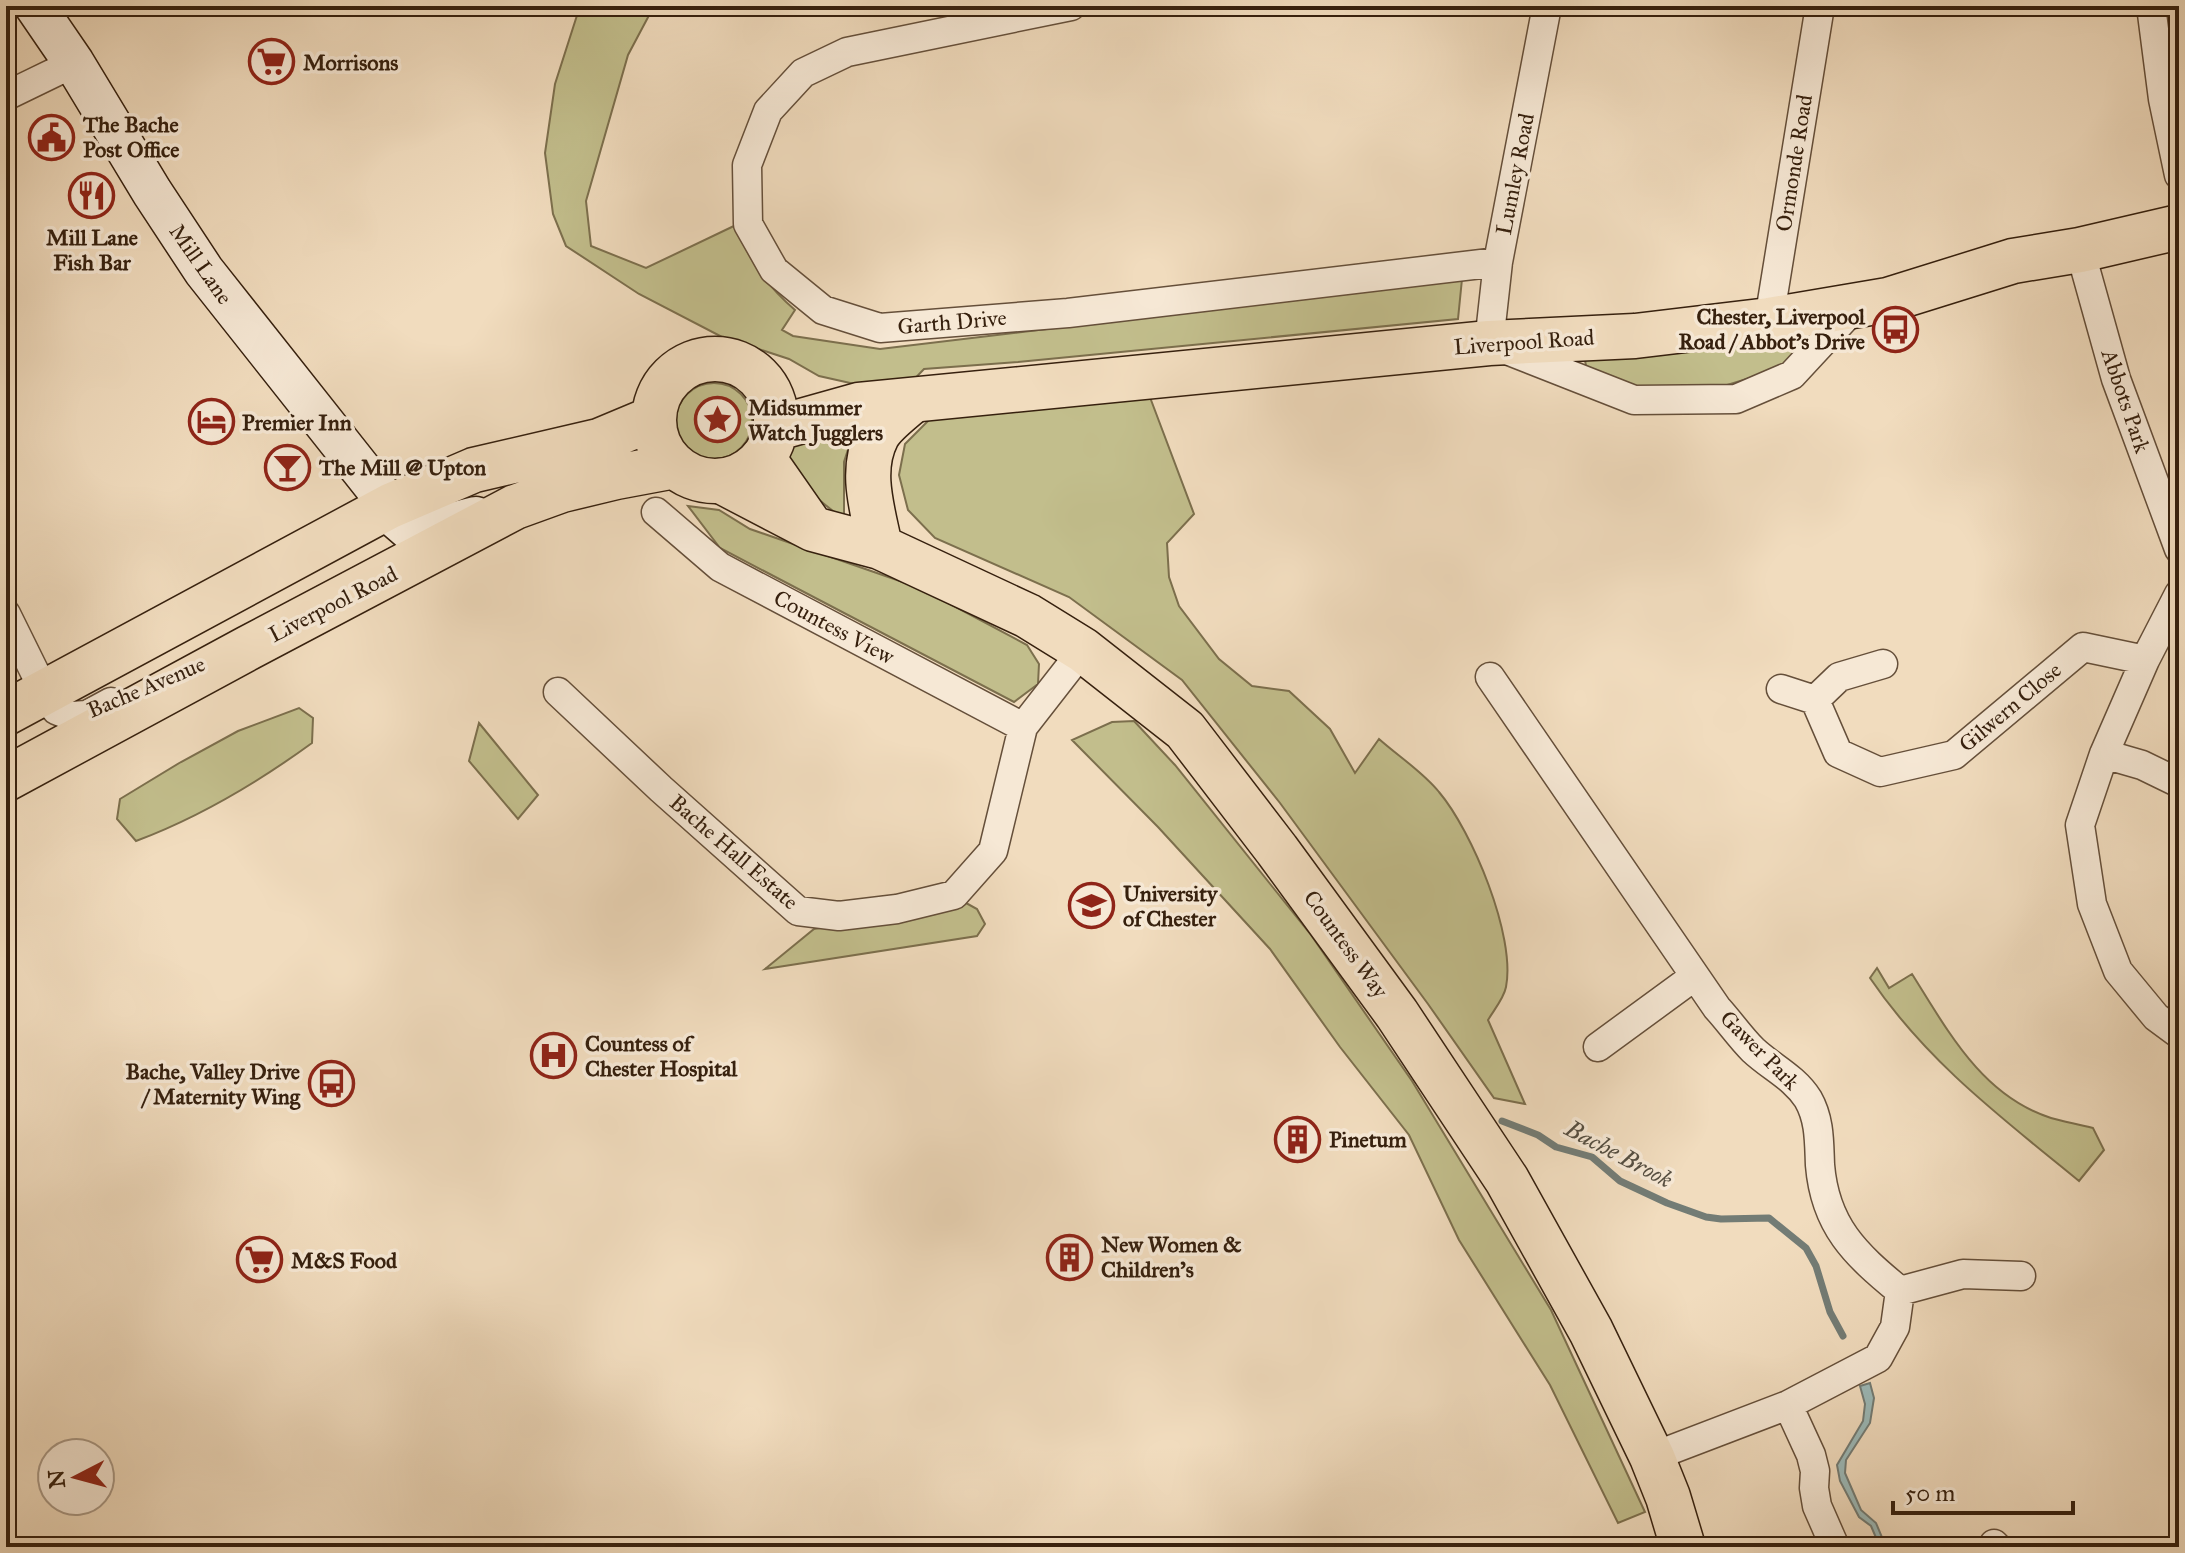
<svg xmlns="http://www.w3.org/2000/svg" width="2185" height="1553" font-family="'IM FELL Great Primer',serif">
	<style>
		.green { fill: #c2be8c; stroke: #7c6f4d; stroke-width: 2 }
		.water { fill: #9cbab9; stroke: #737c75; stroke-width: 2 }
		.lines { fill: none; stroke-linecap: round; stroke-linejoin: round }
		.stream { stroke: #737c75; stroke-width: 7 }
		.street-casing { stroke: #654f3a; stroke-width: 31 }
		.secondary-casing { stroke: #36200e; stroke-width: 43 }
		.primary-casing { stroke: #36200e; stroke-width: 47 }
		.highway-casing { stroke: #36200e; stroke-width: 47 }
		.street { stroke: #f6e8d5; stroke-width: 28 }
		.secondary { stroke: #f6e8d5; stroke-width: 40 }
		.primary { stroke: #f1dcbe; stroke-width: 44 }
		.highway { stroke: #f1dcbe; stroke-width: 44 }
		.labels { text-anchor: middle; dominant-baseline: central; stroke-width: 7; stroke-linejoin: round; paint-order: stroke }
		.poi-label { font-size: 22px; font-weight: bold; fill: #36200e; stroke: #f6e8d5; text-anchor: start }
		.street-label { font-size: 22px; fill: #36200e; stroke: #f6e8d5 }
		.water-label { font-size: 24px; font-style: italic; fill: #554e41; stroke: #f6e8d5 }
	</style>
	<rect width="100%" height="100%" fill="#f1dcbe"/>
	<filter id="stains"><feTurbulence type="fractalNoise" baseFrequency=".0025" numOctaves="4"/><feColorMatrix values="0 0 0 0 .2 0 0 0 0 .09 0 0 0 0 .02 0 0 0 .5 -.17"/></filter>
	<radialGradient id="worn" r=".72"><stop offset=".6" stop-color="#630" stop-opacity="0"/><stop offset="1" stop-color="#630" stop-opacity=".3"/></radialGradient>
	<!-- green -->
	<path class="green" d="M580,6H654L628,55L586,201L591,246L646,268L736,225C747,258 768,287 795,310L782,330L793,336L880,349L1462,279L1458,319L1018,362L924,369L904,390L868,387L819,376L789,359L722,337L639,294L566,246L553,214L545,153L555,84Z
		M1804,333L1809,345L1786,367L1714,389L1648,392L1587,371L1584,355Z
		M676 421a38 38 0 1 1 76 0a38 38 0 1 1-76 0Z
		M1148,392L1194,514L1167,543L1169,577L1179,606L1219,659L1252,686L1289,691L1330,729L1355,773L1379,739C1398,756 1423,772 1439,792C1472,831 1516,936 1506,987C1504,998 1494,1010 1488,1020L1525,1104L1494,1098L1428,1004L1280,803L1182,680L1069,597L935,538L908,510L899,475L905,444L929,420Z
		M857,422L844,462V519C820,502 787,477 785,446Z
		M688,506L719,510L750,529L920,588L1027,645L1039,664L1038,684L1014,702L720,548Z
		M299,708L313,718L312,743C257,783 200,817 136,841L117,819L120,799L181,762L238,731Z
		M1134,721L1175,765L1311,935L1412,1081L1551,1310L1645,1512L1618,1523L1550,1385L1459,1240L1409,1135L1340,1047L1270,949L1158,827L1072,740L1112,722Z
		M479,723L538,795L518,819L469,761Z
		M966,903L977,909L985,924L977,936L765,969L814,929Z
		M1877,968L1889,988L1912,974C1948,1031 1982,1096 2051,1118C2064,1122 2079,1124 2093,1128L2104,1150L2079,1181C2002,1118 1927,1062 1870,978Z"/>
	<!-- water -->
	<path class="water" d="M1870,1383L1874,1398L1870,1423L1846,1460L1845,1473L1861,1510L1876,1523L1886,1547H1880L1871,1526L1859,1517L1840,1481L1837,1465L1863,1421L1865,1404L1860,1386Z"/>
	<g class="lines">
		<!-- stream -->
		<path class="stream" d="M1502,1121L1538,1135L1556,1147L1592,1157L1620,1181L1667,1203L1706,1217L1721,1219L1769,1218L1806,1248L1816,1266L1830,1312L1843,1336"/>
		<defs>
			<path id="street" d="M1071,6L847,52L803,73L768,111L747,165L748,224L774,270L823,310L880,328L1068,313L1498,262
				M1547,6L1498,262L1489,343L1634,400L1736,399L1792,375L1856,306
				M2151,6L2163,99L2179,175
				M6,96L74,63
				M2080,250L2116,379L2179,549
				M1769,320L1820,6
				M656,512L720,567L1023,727
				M2179,594L2145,660L2104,754L2080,825L2092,904L2118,971L2156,1017L2179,1034
				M6,614L45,693L56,710L71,716L87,715L111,702
				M1883,664L1839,677L1815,700L1838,753L1880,772L1954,755L2083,647L2145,660
				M1490,677L1717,1008C1729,1021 1740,1037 1753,1050C1771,1067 1794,1077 1808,1099C1820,1120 1819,1142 1820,1165C1825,1226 1855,1254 1900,1291L1895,1327L1878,1358L1788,1405L1652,1457
				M1781,689L1815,700
				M558,692L661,789L798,911L839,916L897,909L954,895L993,851L1023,727L1083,650
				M2104,754L2142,765L2179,783
				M1598,1047L1695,976
				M1900,1291L1963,1274L2021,1276
				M1788,1405L1811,1455L1815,1471L1814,1488L1817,1506L1835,1547
				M1994,1544L1997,1547"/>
			<path id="secondary" d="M35,6L74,63L152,192L204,271L390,506L398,520L413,533L476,517"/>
			<path id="primary" d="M763,458L809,524
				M721,481L813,529L880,547L1028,616L1083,650L1185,730L1277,850L1397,1014L1507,1180L1591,1331L1652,1457L1668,1497L1683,1547
				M880,547C873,511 859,471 877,436C883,424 901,411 912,401"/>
			<path id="highway" d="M654 420a61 61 0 1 1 122 0a61 61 0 1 1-122 0Z
				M777,428L859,405L1489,343L1635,336L1769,320L1888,300L2013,261L2080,250L2179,227
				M6,713L390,506L474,470L599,441L654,418
				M6,779L248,648L515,507L562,490L616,477L675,466"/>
		</defs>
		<!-- street casing -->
		<use href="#street" class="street-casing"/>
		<!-- secondary casing -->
		<use href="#secondary" class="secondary-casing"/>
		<!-- primary casing -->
		<use href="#primary" class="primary-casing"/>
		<!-- highway casing -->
		<use href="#highway" class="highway-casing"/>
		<!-- street -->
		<use href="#street" class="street"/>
		<!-- secondary -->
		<use href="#secondary" class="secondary"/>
		<!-- primary -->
		<use href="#primary" class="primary"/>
		<!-- highway -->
		<use href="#highway" class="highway"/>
	</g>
	<!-- icons -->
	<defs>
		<symbol id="supermarket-ring" viewBox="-11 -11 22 22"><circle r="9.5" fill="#f6e8d5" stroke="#8f2418" stroke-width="1.5"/><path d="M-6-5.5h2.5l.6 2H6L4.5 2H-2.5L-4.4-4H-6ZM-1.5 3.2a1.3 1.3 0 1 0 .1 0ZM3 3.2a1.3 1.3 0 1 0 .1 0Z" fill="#8f2418"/></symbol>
		<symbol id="civic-ring" viewBox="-11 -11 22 22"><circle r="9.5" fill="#f6e8d5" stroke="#8f2418" stroke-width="1.5"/><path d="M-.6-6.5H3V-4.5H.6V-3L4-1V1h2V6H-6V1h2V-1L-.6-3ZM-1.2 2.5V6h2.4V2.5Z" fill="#8f2418"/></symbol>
		<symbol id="restaurant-ring" viewBox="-11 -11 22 22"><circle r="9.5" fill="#f6e8d5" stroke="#8f2418" stroke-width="1.5"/><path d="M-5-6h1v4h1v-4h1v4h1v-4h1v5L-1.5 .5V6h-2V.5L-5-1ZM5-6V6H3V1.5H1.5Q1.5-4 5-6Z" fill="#8f2418"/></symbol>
		<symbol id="bus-ring" viewBox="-11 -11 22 22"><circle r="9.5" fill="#f6e8d5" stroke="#8f2418" stroke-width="1.5"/><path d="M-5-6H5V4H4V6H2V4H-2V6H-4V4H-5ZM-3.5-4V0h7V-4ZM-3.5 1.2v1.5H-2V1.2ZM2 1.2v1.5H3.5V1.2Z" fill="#8f2418"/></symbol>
		<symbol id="sight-ring" viewBox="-11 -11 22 22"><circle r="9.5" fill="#f6e8d5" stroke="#8f2418" stroke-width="1.5"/><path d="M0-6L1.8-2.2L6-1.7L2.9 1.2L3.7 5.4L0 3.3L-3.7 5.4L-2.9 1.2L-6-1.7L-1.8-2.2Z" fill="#8f2418"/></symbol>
		<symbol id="hotel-ring" viewBox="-11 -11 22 22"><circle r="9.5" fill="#f6e8d5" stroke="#8f2418" stroke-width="1.5"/><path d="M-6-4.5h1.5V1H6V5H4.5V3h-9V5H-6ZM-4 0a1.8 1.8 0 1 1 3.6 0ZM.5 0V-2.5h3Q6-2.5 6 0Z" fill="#8f2418"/></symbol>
		<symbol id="bar-ring" viewBox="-11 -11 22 22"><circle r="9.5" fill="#f6e8d5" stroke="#8f2418" stroke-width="1.5"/><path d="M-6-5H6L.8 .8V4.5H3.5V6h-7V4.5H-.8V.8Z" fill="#8f2418"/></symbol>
		<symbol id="university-ring" viewBox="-11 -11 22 22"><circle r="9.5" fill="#f6e8d5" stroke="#8f2418" stroke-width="1.5"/><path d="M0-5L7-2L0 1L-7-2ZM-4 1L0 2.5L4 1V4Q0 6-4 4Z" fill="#8f2418"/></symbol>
		<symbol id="hospital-ring" viewBox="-11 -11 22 22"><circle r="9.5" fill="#f6e8d5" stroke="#8f2418" stroke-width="1.5"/><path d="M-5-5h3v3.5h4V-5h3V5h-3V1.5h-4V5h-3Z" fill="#8f2418"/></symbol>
		<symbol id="building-ring" viewBox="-11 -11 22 22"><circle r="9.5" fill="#f6e8d5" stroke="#8f2418" stroke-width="1.5"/><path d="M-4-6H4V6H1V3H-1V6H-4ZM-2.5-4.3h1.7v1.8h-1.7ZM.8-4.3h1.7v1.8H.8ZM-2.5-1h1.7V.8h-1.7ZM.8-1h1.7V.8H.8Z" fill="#8f2418"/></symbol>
	</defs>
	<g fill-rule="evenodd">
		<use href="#supermarket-ring" x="246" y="36" width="51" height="51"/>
		<use href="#civic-ring" x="26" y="112" width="51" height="51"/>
		<use href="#restaurant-ring" x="66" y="170" width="51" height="51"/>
		<use href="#bus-ring" x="1870" y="304" width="51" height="51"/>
		<use href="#sight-ring" x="692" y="394" width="51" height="51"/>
		<use href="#hotel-ring" x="186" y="396" width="51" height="51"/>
		<use href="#bar-ring" x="262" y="442" width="51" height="51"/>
		<use href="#university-ring" x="1066" y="880" width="51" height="51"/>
		<use href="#hospital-ring" x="528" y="1030" width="51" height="51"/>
		<use href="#bus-ring" x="306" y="1058" width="51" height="51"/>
		<use href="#building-ring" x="1272" y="1114" width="51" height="51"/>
		<use href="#building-ring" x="1044" y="1232" width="51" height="51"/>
		<use href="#supermarket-ring" x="234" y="1234" width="51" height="51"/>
	</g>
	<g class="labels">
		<!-- poi labels -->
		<g class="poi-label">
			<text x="303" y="62">Morrisons</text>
			<text x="83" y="124">The Bache<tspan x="83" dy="25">Post Office</tspan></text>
			<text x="92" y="237" text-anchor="middle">Mill Lane<tspan x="92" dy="25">Fish Bar</tspan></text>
			<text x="1865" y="316" text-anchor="end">Chester, Liverpool<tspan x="1865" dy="25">Road / Abbot's Drive</tspan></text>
			<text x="748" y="407">Midsummer<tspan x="748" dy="25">Watch Jugglers</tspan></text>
			<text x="242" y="422">Premier Inn</text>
			<text x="319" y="467">The Mill @ Upton</text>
			<text x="1123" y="893">University<tspan x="1123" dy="25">of Chester</tspan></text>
			<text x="585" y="1043">Countess of<tspan x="585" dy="25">Chester Hospital</tspan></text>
			<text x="300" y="1071" text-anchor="end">Bache, Valley Drive<tspan x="300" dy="25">/ Maternity Wing</tspan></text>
			<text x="1329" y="1139">Pinetum</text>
			<text x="1101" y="1244">New Women &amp;<tspan x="1101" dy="25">Children's</tspan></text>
			<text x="291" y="1260">M&amp;S Food</text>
		</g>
		<!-- street labels -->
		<g class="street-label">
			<text transform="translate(1794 163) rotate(-81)">Ormonde Road</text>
			<text transform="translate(1515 174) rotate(-79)">Lumley Road</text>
			<text transform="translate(201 264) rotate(55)">Mill Lane</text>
			<text transform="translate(952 322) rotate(-5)">Garth Drive</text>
			<text transform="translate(1524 342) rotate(-4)">Liverpool Road</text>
			<text transform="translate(2126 401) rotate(71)">Abbots Park</text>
			<text transform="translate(333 604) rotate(-27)">Liverpool Road</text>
			<text transform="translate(834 627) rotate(28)">Countess View</text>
			<text transform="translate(146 687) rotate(-23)">Bache Avenue</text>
			<text transform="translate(2010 707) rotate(-40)">Gilwern Close</text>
			<text transform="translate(734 852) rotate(41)">Bache Hall Estate</text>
			<text transform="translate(1346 944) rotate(54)">Countess Way</text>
			<text transform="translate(1760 1050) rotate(45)">Gawer Park</text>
		</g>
		<!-- water labels -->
		<g class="water-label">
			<text transform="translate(1619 1154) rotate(28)">Bache Brook</text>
		</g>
	</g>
	<!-- margin -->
	<rect width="2185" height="1553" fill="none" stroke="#f1dcbe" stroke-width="32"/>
	<rect x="8" y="8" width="2169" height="1537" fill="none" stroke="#36200e" stroke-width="4"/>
	<rect x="16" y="16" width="2153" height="1521" fill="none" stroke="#36200e" stroke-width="2"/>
	<!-- north arrow -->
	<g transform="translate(76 1477) rotate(264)"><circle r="38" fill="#f6e8d5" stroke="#a99885" stroke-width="2"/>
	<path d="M0-6L14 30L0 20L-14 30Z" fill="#8f2418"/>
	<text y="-12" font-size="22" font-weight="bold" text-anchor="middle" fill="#36200e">N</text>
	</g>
	<!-- scale -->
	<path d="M1893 1501v12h180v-12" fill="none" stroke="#36200e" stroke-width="4"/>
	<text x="1905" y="1501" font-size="24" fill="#36200e" stroke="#f6e8d5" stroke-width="6" paint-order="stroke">50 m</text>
	<rect width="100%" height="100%" filter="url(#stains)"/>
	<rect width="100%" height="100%" fill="url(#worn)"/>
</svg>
